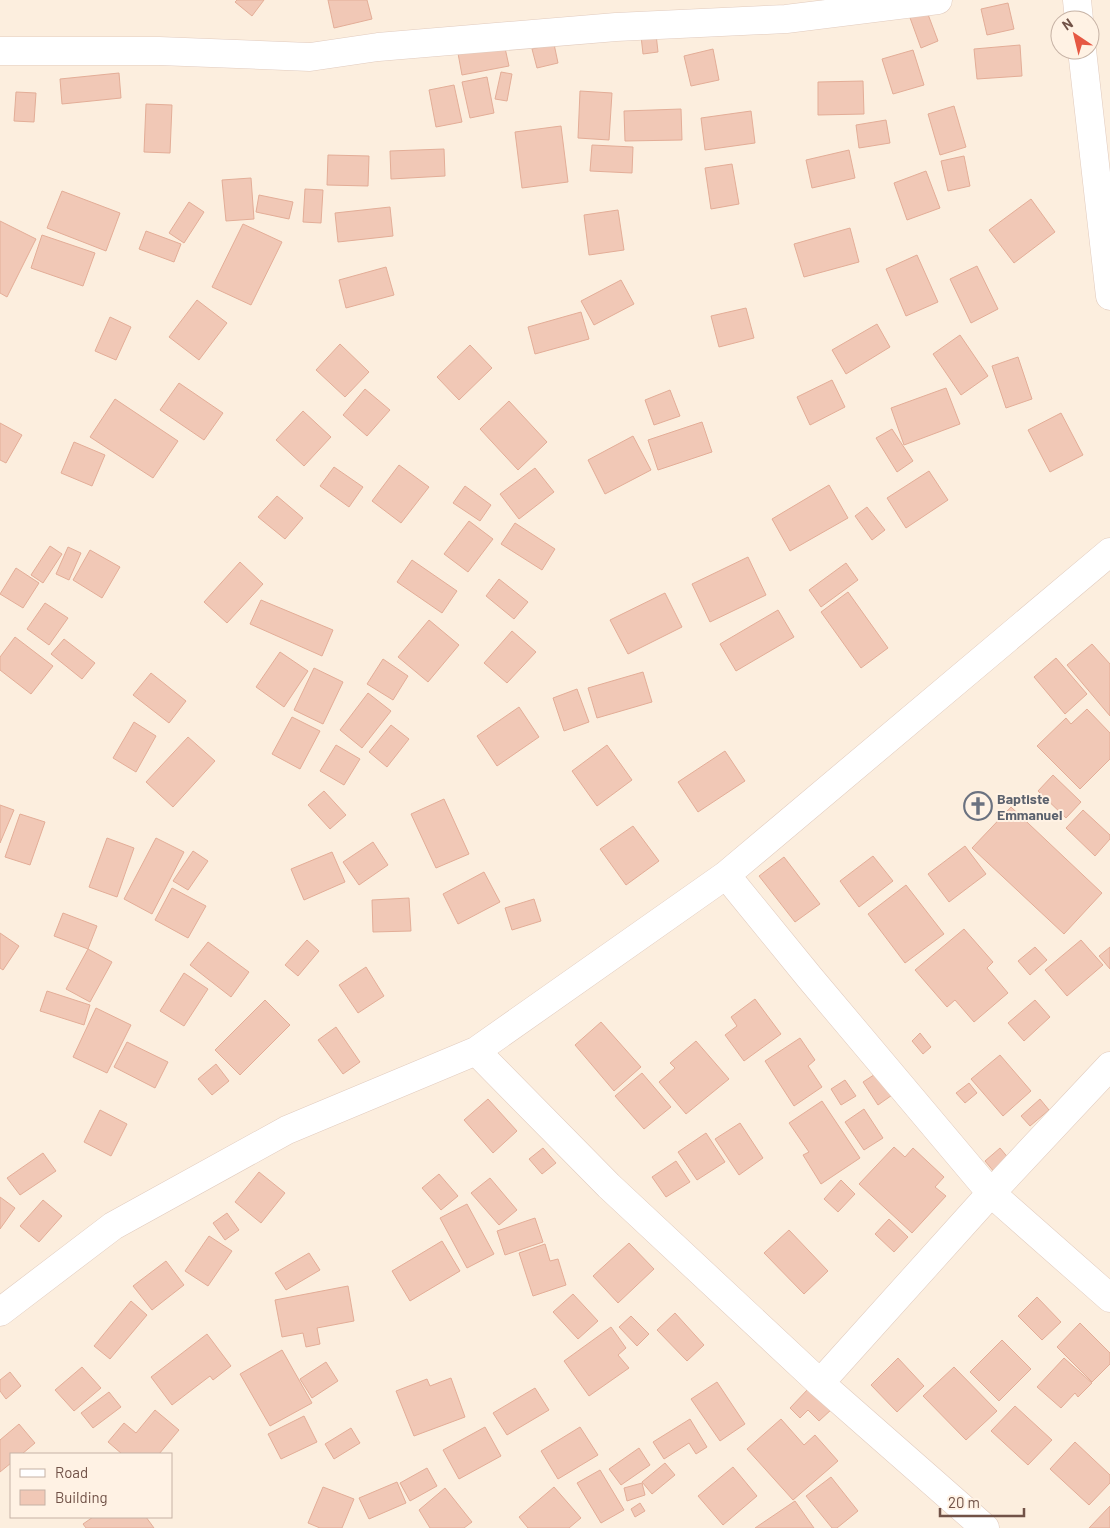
<svg xmlns="http://www.w3.org/2000/svg" width="1110" height="1528" font-family="Barlow,sans-serif">
	<style>
		.building { fill: #f1c8b6; stroke: #e3ad97 }
		.lines { fill: none; stroke-linecap: round; stroke-linejoin: round }
		.minor-casing { stroke: #e1cbbe; stroke-width: 29 }
		.minor { stroke: #fff; stroke-width: 28 }
		.labels { text-anchor: middle; dominant-baseline: central; stroke-width: 4; stroke-linejoin: round; paint-order: stroke }
		.worship-label { font-size: 14px; font-weight: bold; fill: #5b616d; stroke: #fff2e4; text-anchor: start }
	</style>
	<rect width="100%" height="100%" fill="#fceede"/>
	<!-- building -->
	<path class="building" d="M237,0H264L252,16L235,2Z
		M328,0H367L372,19L334,28Z
		M1008,3L1014,29L987,35L981,9Z
		M926,9L938,41L921,48L909,15Z
		M656,34L658,52L643,54L641,36Z
		M503,39L509,66L462,75L457,48Z
		M554,44L558,63L537,68L532,49Z
		M1020,45L1022,76L977,79L974,49Z
		M713,49L719,80L691,86L684,56Z
		M913,50L924,85L893,94L882,59Z
		M501,72L512,74L507,101L495,99Z
		M119,73L121,98L62,104L60,79Z
		M487,77L494,113L470,118L462,82Z
		M863,81L864,114L818,115V82Z
		M454,85L462,122L436,127L429,90Z
		M580,91L612,93L609,140L578,138Z
		M16,92L36,93L34,122L14,121Z
		M146,104L172,105L170,153L144,152Z
		M954,106L966,147L940,155L928,114Z
		M681,109L682,140L625,141L624,111Z
		M751,111L755,143L705,150L701,118Z
		M886,120L890,143L859,148L856,125Z
		M561,126L568,182L522,188L515,132Z
		M592,145L633,147L632,173L590,171Z
		M444,149L445,176L391,179L390,151Z
		M849,150L855,178L812,188L806,160Z
		M328,155L369,156L368,186L327,185Z
		M964,156L970,186L948,191L941,161Z
		M732,164L739,204L711,209L705,168Z
		M926,171L940,208L907,220L894,183Z
		M251,178L254,219L226,221L222,180Z
		M305,189L323,190L321,223L303,222Z
		M62,191L120,213L106,251L47,228Z
		M259,195L293,202L289,219L256,212Z
		M1031,199L1055,232L1014,263L989,230Z
		M189,202L204,212L184,243L169,233Z
		M390,207L393,236L338,242L335,213Z
		M618,210L624,250L589,255L584,215Z
		M0,221L36,239L7,297L0,293Z
		M243,224L282,242L251,305L212,287Z
		M850,228L859,262L804,277L794,244Z
		M146,231L181,244L174,262L139,249Z
		M42,235L95,253L83,286L31,268Z
		M917,255L938,302L906,316L886,269Z
		M977,266L998,309L971,323L950,279Z
		M386,267L394,295L346,308L339,280Z
		M621,280L634,304L594,325L581,301Z
		M197,300L227,323L199,360L169,337Z
		M746,308L754,338L719,347L711,316Z
		M581,312L589,339L535,354L528,327Z
		M110,317L131,327L116,360L95,351Z
		M877,324L890,347L846,374L832,350Z
		M960,335L988,376L961,395L933,354Z
		M340,344L369,372L345,397L316,370Z
		M470,345L492,368L459,400L437,377Z
		M1018,357L1032,399L1006,408L992,366Z
		M832,380L845,407L810,425L797,397Z
		M179,383L223,413L204,440L160,410Z
		M946,388L960,424L904,445L891,408Z
		M365,389L390,410L367,436L343,415Z
		M670,390L680,416L654,425L645,400Z
		M115,399L178,441L153,478L90,437Z
		M509,401L547,442L518,470L480,429Z
		M303,411L331,437L304,466L276,440Z
		M1061,413L1083,455L1050,472L1028,430Z
		M702,422L712,452L658,470L648,440Z
		M0,423L22,435L6,463L0,460Z
		M892,429L913,461L897,472L876,438Z
		M633,436L651,470L605,494L588,460Z
		M74,442L105,455L92,486L61,473Z
		M399,465L429,487L401,523L372,501Z
		M334,467L363,487L349,507L320,486Z
		M535,468L554,492L519,519L500,494Z
		M929,471L948,500L906,528L887,498Z
		M829,485L848,518L790,551L772,519Z
		M465,486L491,505L480,521L453,503Z
		M277,496L303,518L285,539L258,517Z
		M867,507L885,530L872,540L855,516Z
		M469,521L493,539L468,572L444,554Z
		M515,523L555,549L542,570L501,544Z
		M50,546L62,554L43,583L31,575Z
		M68,547L81,553L69,580L56,574Z
		M90,550L120,567L102,598L73,580Z
		M748,557L766,595L710,622L692,584Z
		M412,560L457,591L442,613L397,582Z
		M240,562L263,584L227,623L204,602Z
		M846,563L858,580L821,607L809,590Z
		M16,568L39,583L23,608L0,594Z
		M499,579L528,602L514,619L486,596Z
		M848,592L888,648L861,668L821,612Z
		M665,593L682,627L628,654L610,620Z
		M261,600L333,630L322,656L250,624Z
		M45,603L68,618L49,645L27,629Z
		M778,610L794,637L736,671L720,644Z
		M429,620L459,645L428,682L398,657Z
		M512,631L536,652L507,683L484,663Z
		M15,637L53,666L31,694L0,670V657Z
		M64,639L95,663L82,679L51,654Z
		M1092,644L1110,664V716L1067,665Z
		M280,652L308,671L284,707L256,687Z
		M1056,658L1087,694L1065,714L1034,677Z
		M383,659L408,676L393,700L367,684Z
		M314,668L343,682L323,724L294,710Z
		M643,672L652,702L597,718L588,688Z
		M151,673L186,701L169,723L133,695Z
		M577,689L589,722L564,731L553,698Z
		M368,693L391,711L362,748L340,730Z
		M519,707L539,737L497,766L477,736Z
		M1087,709L1110,733V759L1080,789L1037,746L1066,718L1071,724Z
		M292,717L320,731L300,769L272,754Z
		M134,722L156,736L136,772L113,758Z
		M391,725L409,739L387,767L369,752Z
		M188,737L215,761L173,807L146,782Z
		M336,745L360,759L344,785L320,771Z
		M607,745L632,780L597,806L572,771Z
		M725,751L745,781L698,812L678,782Z
		M1053,775L1081,802L1066,818L1038,791Z
		M324,791L346,815L330,829L308,805Z
		M444,799L469,854L436,868L411,814Z
		M0,805L14,810L0,843Z
		M1011,807L1102,893L1064,934L972,848Z
		M1083,810L1110,835V839L1095,856L1066,828Z
		M20,814L45,822L30,865L5,857Z
		M633,826L659,861L626,885L600,849Z
		M107,838L134,848L117,897L89,887Z
		M156,838L184,852L152,914L124,899Z
		M373,842L388,865L359,885L343,862Z
		M965,846L986,874L949,902L928,874Z
		M193,851L208,861L188,890L173,881Z
		M332,852L345,882L304,900L291,869Z
		M873,856L893,881L859,907L840,881Z
		M784,857L820,904L795,922L759,876Z
		M484,872L500,902L458,924L443,894Z
		M906,885L944,934L905,963L868,914Z
		M172,888L206,906L188,938L155,920Z
		M409,898L411,931L373,932L372,900Z
		M534,899L541,921L512,930L505,908Z
		M63,913L97,926L88,949L54,936Z
		M964,929L993,962L987,968L1008,993L974,1022L955,1000L947,1007L915,970Z
		M0,933L19,946L3,970L0,968Z
		M307,940L319,951L298,976L285,965Z
		M1081,940L1103,965L1067,996L1045,970Z
		M208,942L249,972L231,997L190,965Z
		M1035,947L1047,960L1030,975L1018,961Z
		M1110,947V969L1099,956Z
		M88,949L112,962L90,1002L66,989Z
		M366,967L384,996L358,1013L339,985Z
		M184,973L208,989L184,1026L160,1011Z
		M47,991L90,1005L84,1025L40,1011Z
		M755,999L781,1034L744,1061L725,1035L737,1026L731,1017Z
		M265,1000L290,1025L240,1075L215,1050Z
		M1035,1000L1050,1017L1024,1041L1008,1023Z
		M96,1008L131,1025L107,1073L73,1057Z
		M601,1022L641,1067L614,1091L575,1045Z
		M336,1027L360,1062L343,1074L318,1040Z
		M920,1033L931,1047L923,1054L912,1041Z
		M800,1038L815,1060L808,1066L822,1087L794,1106L765,1061Z
		M696,1041L729,1079L686,1114L659,1082L675,1068L670,1063Z
		M127,1042L168,1062L155,1088L114,1067Z
		M1000,1055L1031,1091L1003,1116L971,1079Z
		M216,1064L229,1081L212,1095L198,1079Z
		M880,1071L895,1093L878,1105L863,1082Z
		M642,1073L671,1107L644,1129L615,1096Z
		M845,1080L856,1096L841,1105L831,1089Z
		M969,1083L977,1093L965,1103L956,1093Z
		M488,1099L517,1131L493,1153L464,1120Z
		M1040,1099L1049,1110L1030,1126L1021,1116Z
		M822,1101L860,1158L821,1184L803,1155L809,1152L789,1123Z
		M864,1109L883,1138L864,1150L845,1122Z
		M100,1110L127,1124L111,1156L84,1142Z
		M740,1123L763,1158L739,1175L715,1139Z
		M706,1133L725,1162L697,1180L678,1152Z
		M894,1147L905,1157L913,1148L944,1177L935,1187L946,1196L912,1233L859,1184Z
		M543,1148L556,1163L542,1174L529,1159Z
		M1000,1148L1010,1160L995,1173L985,1161Z
		M43,1153L56,1171L20,1195L7,1178Z
		M676,1161L690,1182L666,1197L652,1177Z
		M259,1172L285,1193L261,1223L235,1202Z
		M439,1174L458,1196L441,1210L422,1188Z
		M490,1178L517,1210L499,1225L471,1193Z
		M841,1180L855,1194L838,1212L824,1199Z
		M0,1197L15,1208L0,1229Z
		M43,1200L62,1216L39,1242L20,1226Z
		M467,1204L494,1254L467,1268L440,1218Z
		M227,1213L239,1230L225,1240L213,1223Z
		M535,1218L543,1242L505,1255L497,1231Z
		M889,1219L908,1237L894,1252L875,1234Z
		M789,1230L828,1271L804,1294L764,1253Z
		M209,1236L232,1251L208,1286L185,1271Z
		M442,1241L460,1271L410,1301L392,1271Z
		M629,1243L654,1269L618,1303L593,1276Z
		M545,1244L550,1261L558,1259L566,1285L533,1296L519,1253Z
		M309,1253L320,1270L286,1290L275,1273Z
		M166,1261L184,1285L152,1310L133,1286Z
		M348,1286L354,1321L317,1328L320,1344L306,1347L303,1333L282,1337L275,1300Z
		M573,1294L598,1321L578,1339L553,1312Z
		M1037,1297L1061,1322L1042,1340L1018,1316Z
		M131,1301L147,1315L110,1359L94,1346Z
		M675,1313L704,1345L687,1361L657,1330Z
		M631,1316L649,1334L637,1346L619,1327Z
		M1080,1323L1110,1353V1364L1092,1382L1057,1347Z
		M611,1327L626,1348L618,1355L629,1368L589,1396L564,1361Z
		M207,1334L231,1366L213,1380L210,1376L172,1405L151,1377Z
		M1002,1340L1031,1369L999,1401L970,1372Z
		M282,1350L312,1403L270,1426L240,1374Z
		M898,1358L924,1386L897,1412L871,1385Z
		M1064,1358L1092,1383L1078,1397L1075,1393L1061,1408L1037,1387Z
		M326,1362L338,1381L312,1398L300,1379Z
		M82,1367L101,1388L74,1411L55,1390Z
		M954,1367L997,1411L966,1440L923,1396Z
		M10,1372L21,1386L6,1399L0,1391V1380Z
		M451,1378L465,1417L414,1436L396,1391L427,1379L430,1386Z
		M717,1382L745,1424L720,1441L691,1399Z
		M535,1388L549,1410L507,1435L493,1413Z
		M809,1388L832,1409L819,1421L808,1410L800,1418L790,1408Z
		M109,1392L121,1407L93,1428L81,1413Z
		M1015,1406L1052,1440L1028,1465L991,1431Z
		M155,1410L179,1430L159,1454H122L108,1442L124,1423L136,1433Z
		M304,1416L317,1442L281,1459L268,1434Z
		M690,1419L707,1447L696,1454L689,1443L664,1459L653,1442Z
		M781,1419L804,1445L815,1435L838,1461L793,1500L747,1449Z
		M19,1424L35,1443L22,1454H11V1463L0,1472V1440Z
		M485,1427L501,1456L459,1479L443,1450Z
		M580,1427L598,1455L558,1479L541,1451Z
		M351,1428L360,1443L334,1459L325,1444Z
		M1075,1442L1110,1475V1483L1089,1505L1050,1469Z
		M639,1448L650,1465L621,1485L609,1469Z
		M665,1463L675,1475L652,1494L642,1482Z
		M733,1467L757,1496L723,1525L698,1496Z
		M427,1468L437,1486L410,1501L400,1483Z
		M600,1470L624,1510L601,1523L577,1483Z
		M831,1477L858,1511L837,1528H832L806,1496Z
		M397,1482L406,1503L369,1519L359,1498Z
		M642,1483L645,1495L627,1501L624,1488Z
		M323,1487L354,1499L342,1528H320L308,1523Z
		M554,1487L581,1518L569,1528H528L519,1517Z
		M445,1488L472,1522L464,1528H430L419,1510Z
		M795,1501L814,1528H755Z
		M640,1503L645,1511L635,1517L631,1509Z
		M1110,1506V1528H1089Z
		M93,1517H146L154,1528H86L83,1524Z"/>
	<g class="lines">
		<defs>
			<path id="minor" d="M1077,0L1079,20
				M1082,50L1110,296
				M0,51H159L310,57L378,47L616,27L786,19L938,0
				M726,875L810,978L991,1193L1110,1298
				M476,1051L609,1186L820,1383L985,1528
				M0,1312L113,1226L287,1130L476,1051L726,875L1110,552
				M820,1383L991,1193L1110,1066"/>
		</defs>
		<!-- minor casing -->
		<use href="#minor" class="minor-casing"/>
		<!-- minor -->
		<use href="#minor" class="minor"/>
	</g>
	<!-- icons -->
	<defs>
		<symbol id="church-ring" viewBox="-11 -11 22 22"><circle r="9.5" fill="#fff2e4" stroke="#6b7280" stroke-width="1.5"/><path d="M-1.2-6h2.4v3.5h3.3v2.4h-3.3V6h-2.4V-.1h-3.3v-2.4h3.3Z" fill="#6b7280"/></symbol>
	</defs>
	<g fill-rule="evenodd">
		<use href="#church-ring" x="962" y="790" width="32" height="32"/>
	</g>
	<g class="labels">
		<!-- worship labels -->
		<g class="worship-label">
			<text x="997" y="798">Baptiste<tspan x="997" dy="16">Emmanuel</tspan></text>
		</g>
	</g>
	<!-- legend -->
	<rect x="10" y="1453" width="162" height="65" fill="#fff2e4" stroke="#c6b2a5"/>
	<rect x="20" y="1469" width="25" height="8" fill="#ffffff" stroke="#c6b2a5"/>
	<text x="55" y="1478" font-size="15" fill="#715247">Road</text>
	<rect x="20" y="1490" width="25" height="15" fill="#f1c8b6" stroke="#c6b2a5"/>
	<text x="55" y="1503" font-size="15" fill="#715247">Building</text>
	<!-- north arrow -->
	<g transform="translate(1075 35) rotate(325)"><circle r="24" fill="#fff2e4" stroke="#c6b2a5"/>
	<path d="M0-4L9 19L0 12L-9 19Z" fill="#e65843"/>
	<text y="-8" font-size="14" font-weight="bold" text-anchor="middle" fill="#715247">N</text>
	</g>
	<!-- scale -->
	<path d="M940 1508v8h84v-8" fill="none" stroke="#715247" stroke-width="2.5"/>
	<text x="948" y="1508" font-size="15" fill="#715247" stroke="#fff2e4" stroke-width="4" paint-order="stroke">20 m</text>
</svg>
